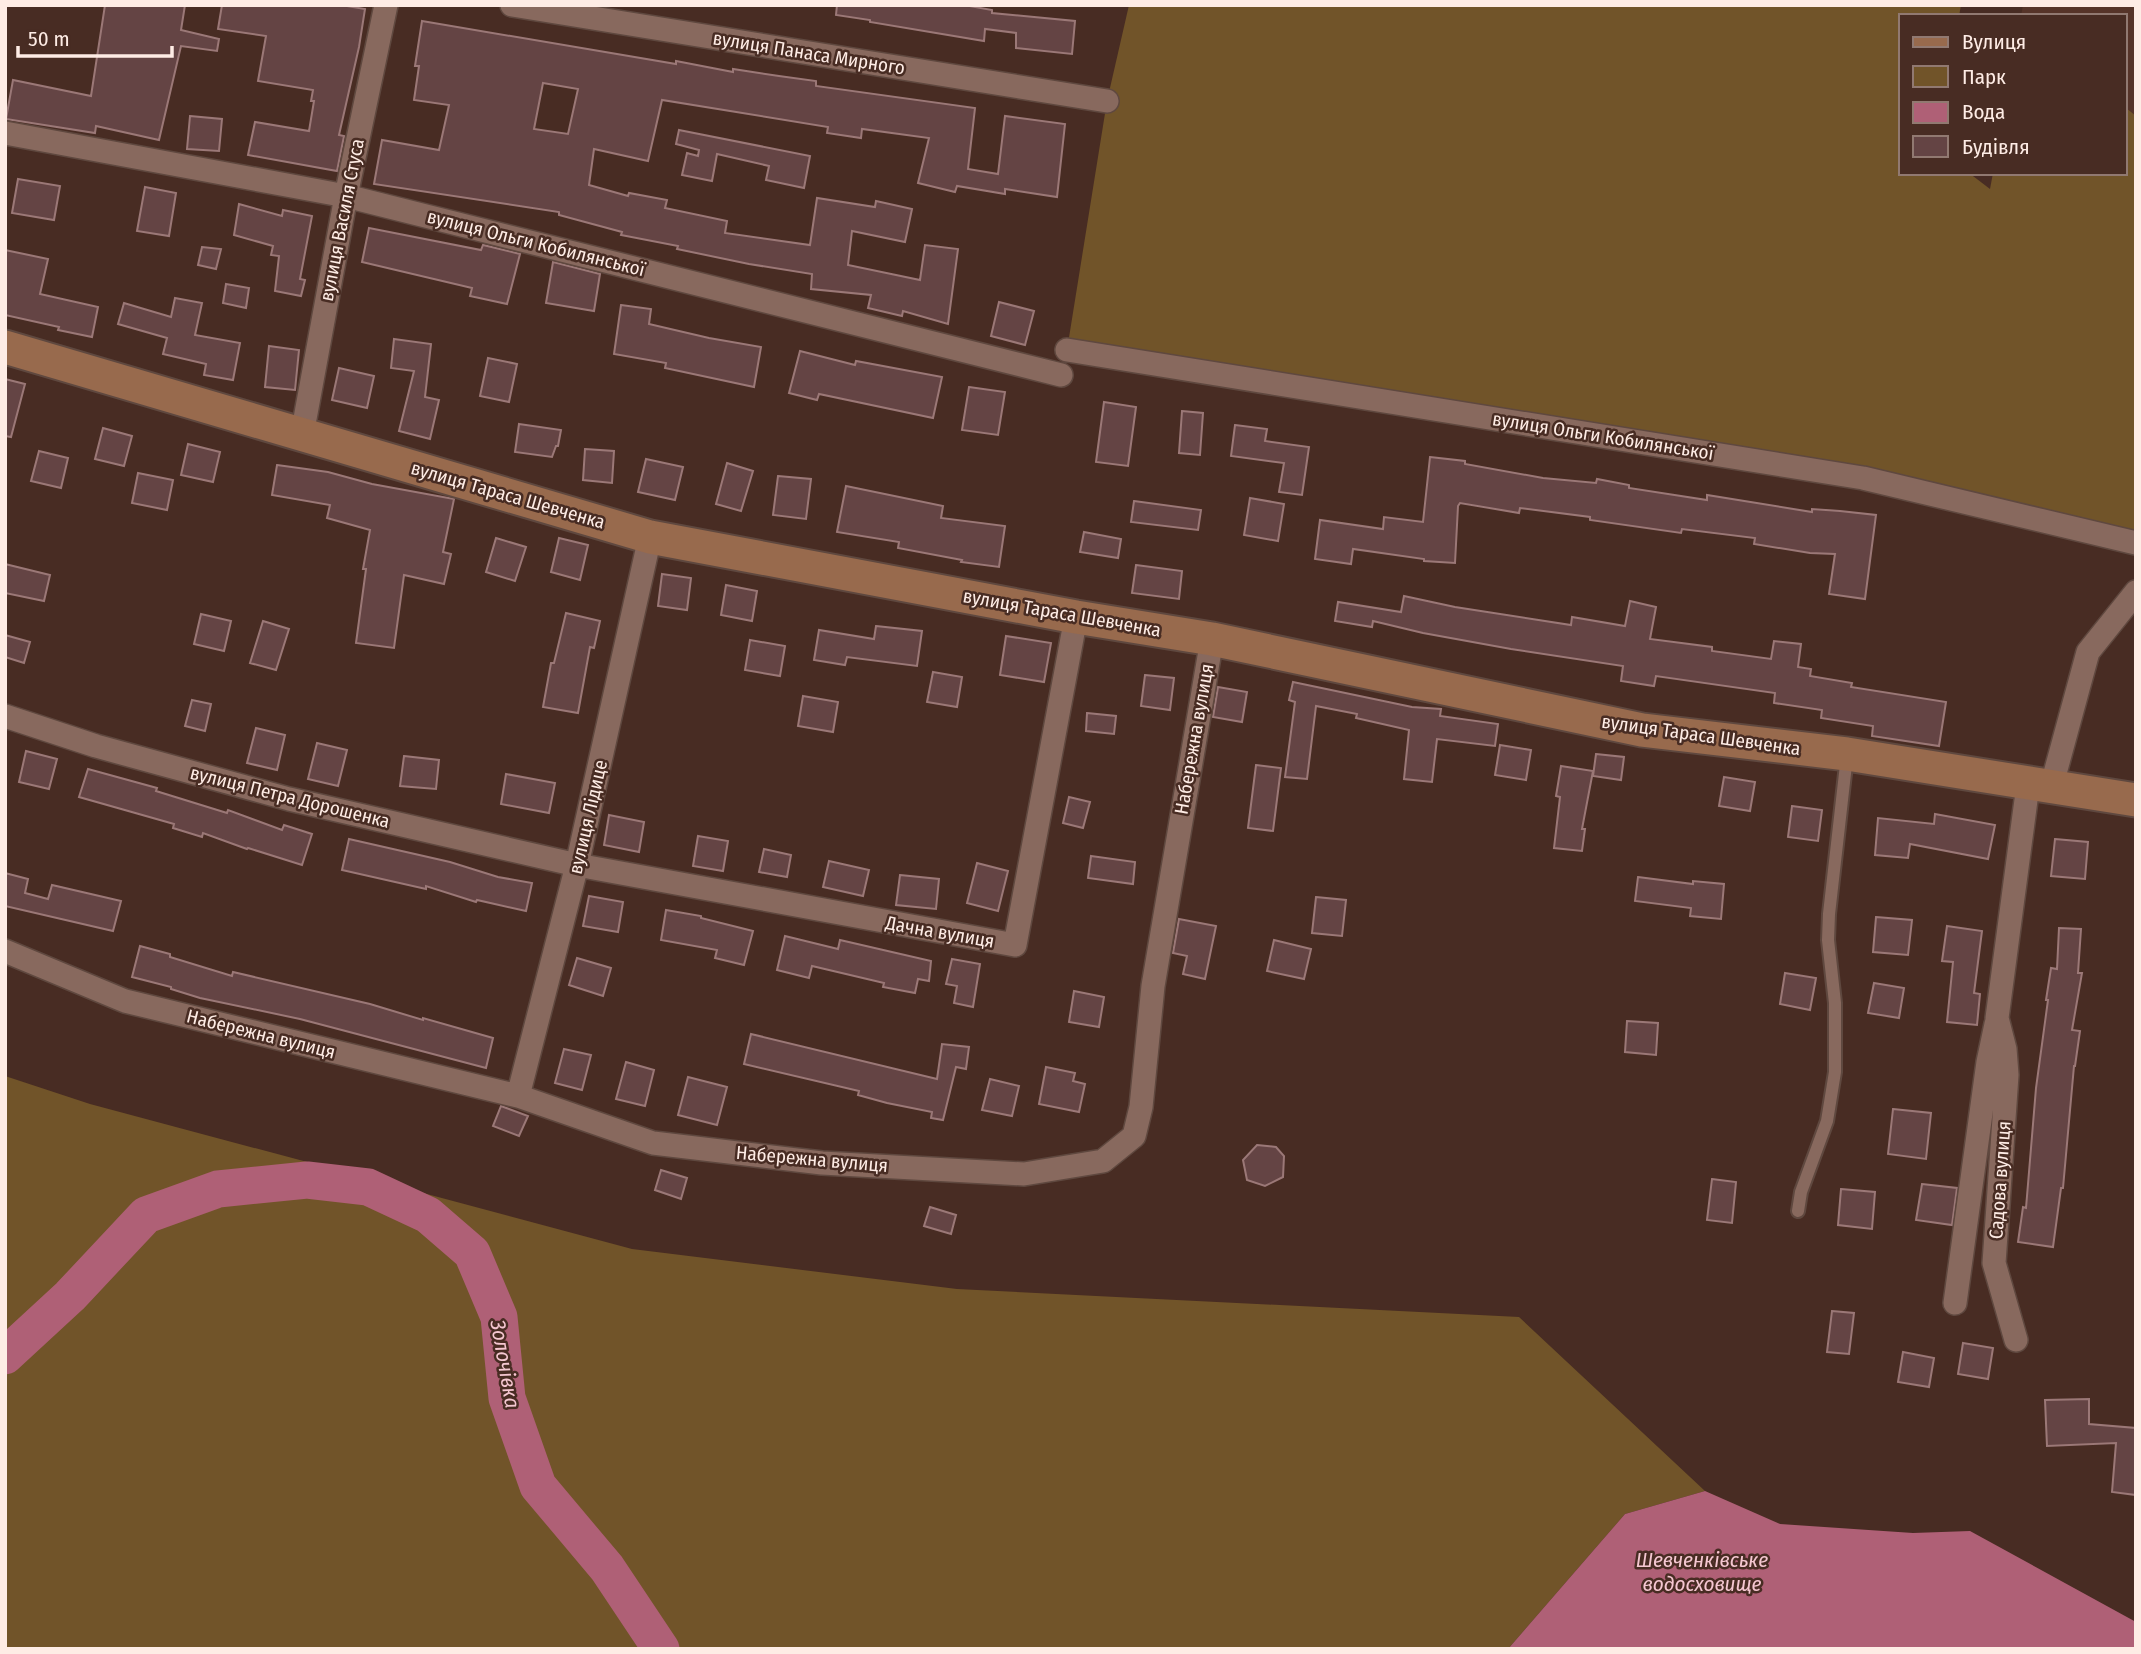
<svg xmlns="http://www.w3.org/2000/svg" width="2141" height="1654" font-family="'Fira Sans Condensed',sans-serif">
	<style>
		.built { fill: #563429 }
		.green { fill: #715429 }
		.water { fill: #af6076 }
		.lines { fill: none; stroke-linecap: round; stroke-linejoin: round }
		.river { stroke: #af6076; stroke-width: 37 }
		.building { fill: #644444; stroke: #9b7877; stroke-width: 2; fill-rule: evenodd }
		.service-casing { stroke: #5f483f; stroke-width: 16 }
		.minor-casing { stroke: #5f483f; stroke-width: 26 }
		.secondary-casing { stroke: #5f483f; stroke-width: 37 }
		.service { stroke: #88695e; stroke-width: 12 }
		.minor { stroke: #88695e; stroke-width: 23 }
		.secondary { stroke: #986a4d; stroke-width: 33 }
		.labels { text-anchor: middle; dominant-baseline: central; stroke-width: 5; stroke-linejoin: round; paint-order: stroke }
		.street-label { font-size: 19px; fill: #feece5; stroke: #482c23 }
		.water-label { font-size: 21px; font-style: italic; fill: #f5c7d1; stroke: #482c23 }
	</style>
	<rect width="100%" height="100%" fill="#482c23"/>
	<!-- built -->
	<path class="built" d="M2023,5H2136V116L2125,107V16H2021Z"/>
	<!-- green -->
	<path class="green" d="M1129,5H1961L1959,16H1901V173H1969L1990,189L1993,173H2125V107L2136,116V543L1863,478L1067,350L1107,101Z
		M5,1076L90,1104L632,1249L957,1289L1519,1317L1705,1491L1625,1514L1508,1649H5Z"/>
	<!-- water -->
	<path class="water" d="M1705,1491L1780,1524L1913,1533L1970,1531L2136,1622V1649H1508L1625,1514Z"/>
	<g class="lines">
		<!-- river -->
		<path class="river" d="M5,1356L70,1296L146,1215L218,1189L307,1180L368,1187L428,1215L472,1253L499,1317L507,1398L538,1486L607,1568L661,1649"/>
	</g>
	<!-- building -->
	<path class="building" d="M105,5H185L181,30L219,39L217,51L181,46L159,140L96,126L95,133L6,119L13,80L91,96Z
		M222,5H341L365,9L359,47L339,135L344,136L337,171L248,155L255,122L309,131L314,101H311L313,90L258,81L266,36L218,29Z
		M837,5H964L992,10V13L1075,21L1072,54L1016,48V33L985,29L984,41L870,22V20L836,15Z
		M422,21L676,64V61L733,72V69L779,76L816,81V86L975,108L968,169L998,174L1005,116L1065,124L1057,197L1005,189V194L957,186L955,192L918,183L929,138L862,129L861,138L827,133L828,127L662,100L648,161L594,149L589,185L628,196L629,193L667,200L665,208L727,221L725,233L810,245L817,198L875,207L876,201L912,209L905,242L852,231L848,265L920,280L925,245L958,249L948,324L903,311L902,316L868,308L871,295L811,289L812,274L749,264L677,249L678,246L621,235L622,232L559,215V212L374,184L382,140L439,150L449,105L414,100L419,66H415ZM543,83L578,89L568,134L534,129Z
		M190,116L222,119L219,151L187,149Z
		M679,130L810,156L804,188L766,180L769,166L717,154L712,181L682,175L687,153L698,156L699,150L676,144Z
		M18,179L60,186L54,220L12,213Z
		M145,187L176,193L169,236L137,231Z
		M239,204L282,216L283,210L312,216L300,279L305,280L301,296L275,291L279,256L271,255L273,246L234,235Z
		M369,228L481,250L483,245L520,254L507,304L470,296L472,288L362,262Z
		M202,247L221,249L216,269L198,265Z
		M5,250L48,259L40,294L98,307L92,337L58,330L59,327L5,315Z
		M553,262L600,274L594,311L546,303Z
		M226,284L249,288L246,308L223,303Z
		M175,298L202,303L195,335L240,343L233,380L204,375L206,364L163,354L167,338L118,324L124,303L171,317Z
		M999,302L1034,311L1025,345L991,336Z
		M621,305L651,309L649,324L709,338L761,347L754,387L665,368L666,363L614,354Z
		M394,339L431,344L425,397L439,400L430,439L399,431L414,371L391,368Z
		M269,346L299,350L295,390L265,387Z
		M800,351L855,365L856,361L942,377L933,418L819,394L817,400L789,393Z
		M488,358L517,364L509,402L480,396Z
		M339,368L374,376L367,408L332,400Z
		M5,379L25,384L11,437L5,436Z
		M969,387L1005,392L998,435L962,430Z
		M1104,402L1136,407L1128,466L1096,462Z
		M1182,411L1203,413L1200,455L1179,453Z
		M519,424L561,430L558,446H556L552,457L515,452Z
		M1235,425L1267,429L1265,441L1309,447L1302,495L1279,492L1284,463L1231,456Z
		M103,428L132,436L124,466L95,459Z
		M188,444L220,452L213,482L181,475Z
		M585,449L614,451L612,483L583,480Z
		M39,451L68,458L61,488L31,481Z
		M1430,457L1465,461V464L1543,478L1596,483L1597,479L1629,485V488L1707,500V495L1812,512V509L1840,511L1876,515L1865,599L1829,594L1835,554L1810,553L1754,544L1755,538L1682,529L1681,533L1590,520V517L1520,508L1519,513L1460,503L1458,506L1455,563L1424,561V559L1353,549L1351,564L1315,559L1320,520L1383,529L1384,517L1423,522Z
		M646,459L683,467L675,500L638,492Z
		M727,463L753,471L741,511L716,504Z
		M277,465L328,472L372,484L454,499L443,552L451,554L444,584L404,575L394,648L356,643L366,569H363L370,530L327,518L330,505L272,495Z
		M138,473L173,480L167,510L132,503Z
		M778,476L811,479L806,519L773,515Z
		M846,486L943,506L941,518L1005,526L999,567L961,562L962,560L898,548L899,542L837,532Z
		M1250,498L1284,504L1278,541L1244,535Z
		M1134,501L1201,510L1198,530L1131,522Z
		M1084,532L1121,539L1118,558L1080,552Z
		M496,538L526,547L515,581L486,572Z
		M559,538L588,545L580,580L551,572Z
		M5,564L50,575L44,601L5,593Z
		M1136,565L1182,571L1179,599L1132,593Z
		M662,574L691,578L687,610L658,606Z
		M726,585L757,591L752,621L721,615Z
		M1404,596L1455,607L1571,625L1572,617L1625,626L1630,601L1656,607L1650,639L1712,647V651L1771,659L1774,641L1801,644L1798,667L1811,669L1810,676L1852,683L1851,687L1946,702L1939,746L1872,736L1873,726L1821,718L1822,710L1774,703L1775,693L1656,676L1654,686L1621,681L1623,666L1511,649L1423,633L1373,621L1372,627L1335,621L1338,602L1401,612Z
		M566,613L600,621L594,648L590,647L578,713L543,707L551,663H554Z
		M201,614L231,621L224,651L194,644Z
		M263,621L289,629L276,670L250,663Z
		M876,626L922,631L917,666L847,657L845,665L814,660L819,630L874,639Z
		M5,635L30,642L24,663L5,657Z
		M1006,636L1051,643L1044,682L1000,675Z
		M750,640L785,646L780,676L745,670Z
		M933,672L962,677L957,707L927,702Z
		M1145,675L1174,678L1170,710L1141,706Z
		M1293,682L1412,707L1441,709L1440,716L1498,724L1495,746L1437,739L1432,782L1404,779L1409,730L1356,718L1357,714L1316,706L1307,779L1285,777L1295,702L1289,700Z
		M1218,687L1247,692L1242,722L1213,717Z
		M803,696L838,702L833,732L798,726Z
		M192,700L211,704L205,731L185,726Z
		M1087,713L1116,716L1114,734L1086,731Z
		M256,728L285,735L277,770L247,763Z
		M317,743L347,750L338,786L308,779Z
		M1500,745L1531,750L1526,780L1495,775Z
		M26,751L57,759L49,789L19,782Z
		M1596,754L1624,757L1621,780L1593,776Z
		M404,756L439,760L436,789L400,786Z
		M1256,765L1281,768L1273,831L1248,828Z
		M1561,766L1593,771L1582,829H1585L1582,851L1554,848L1560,797L1556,796Z
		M88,769L157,788L156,791L227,813L228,810L282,830L284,825L312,834L302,865L248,848L247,849L203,833L202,837L173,828L174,824L79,797Z
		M506,774L555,783L549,813L501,804Z
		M1724,777L1755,782L1750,811L1719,806Z
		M1069,797L1090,802L1083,828L1063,823Z
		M1792,806L1822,810L1818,841L1788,837Z
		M1935,814L1995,825L1988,859L1910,844L1908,858L1875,855L1878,818L1934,824Z
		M609,815L644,822L639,852L604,845Z
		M698,836L728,841L723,871L693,866Z
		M349,839L450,862L498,877L532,883L526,911L477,900L476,902L426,886V889L342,870Z
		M2055,839L2088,842L2085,879L2051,876Z
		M764,849L791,855L787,877L759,872Z
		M1091,856L1135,862L1133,884L1088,878Z
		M829,861L869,870L863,896L823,887Z
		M977,863L1008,871L998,911L967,903Z
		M5,873L28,879L25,893L48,899L52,885L121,901L113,931L5,906Z
		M900,875L939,879L936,909L896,905Z
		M1638,877L1693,884V881L1724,884L1721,919L1690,916L1691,908L1635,901Z
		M589,896L623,902L618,932L583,926Z
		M1316,897L1346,900L1342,936L1312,933Z
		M666,910L701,916V918L753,931L744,965L715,958L717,950L661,940Z
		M1876,917L1912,920L1908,955L1873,952Z
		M1179,919L1216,926L1205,979L1183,974L1187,956L1173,953Z
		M1947,926L1982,931L1974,993L1980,994L1977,1025L1947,1022L1953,962L1942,961Z
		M2059,928L2081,929L2078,973H2082L2072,1030L2080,1031L2075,1066H2074L2063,1188H2061L2053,1247L2018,1242L2023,1207L2026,1208L2036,1088L2048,1000H2046L2051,968L2057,969Z
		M785,936L838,949L840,940L931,961L929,981L918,979L915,993L883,987L884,983L812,966L809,978L777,970Z
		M1274,940L1311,949L1304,979L1267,971Z
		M140,946L170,954V957L232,976L233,972L370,1004L423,1020V1018L493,1038L486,1068L300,1019L200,998L171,989V987L132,977Z
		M577,958L611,968L603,996L569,985Z
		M952,959L980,964L973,1007L954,1003L957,986L946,984Z
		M1785,973L1816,978L1810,1010L1780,1004Z
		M1874,983L1904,988L1899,1018L1868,1013Z
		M1074,991L1104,997L1099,1027L1069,1022Z
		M1627,1021L1658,1023L1656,1055L1625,1052Z
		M751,1034L937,1079L942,1044L969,1047L966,1069L956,1067L943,1120L931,1118L932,1112L887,1103L858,1095L859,1091L744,1064Z
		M564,1049L591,1055L582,1090L555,1083Z
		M626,1062L654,1070L645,1106L616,1099Z
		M1046,1067L1075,1073L1073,1081L1085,1084L1079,1112L1039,1104Z
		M688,1077L727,1087L717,1125L678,1115Z
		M990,1079L1019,1086L1012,1116L982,1110Z
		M501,1106L528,1116L519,1136L493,1126Z
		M1893,1109L1931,1113L1926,1159L1888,1154Z
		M1257,1145L1276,1147L1284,1156L1283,1177L1265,1186L1247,1180L1243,1160Z
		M661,1170L687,1178L681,1199L655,1190Z
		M1712,1179L1736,1182L1732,1223L1707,1220Z
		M1922,1184L1957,1188L1952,1225L1916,1220Z
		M1841,1189L1875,1192L1872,1229L1838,1225Z
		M930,1207L956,1215L951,1234L924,1226Z
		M1832,1311L1854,1313L1849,1354L1827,1352Z
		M1963,1343L1993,1348L1988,1379L1958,1374Z
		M1903,1352L1934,1358L1929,1387L1898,1382Z
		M2089,1399V1424L2136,1428V1495L2112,1492L2116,1443L2047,1446L2045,1400Z"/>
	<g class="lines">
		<defs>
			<path id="service" d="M1798,1211L1801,1192L1827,1121L1835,1072V1003L1828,940L1829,914L1847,756"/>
			<path id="minor" d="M512,5L1107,101
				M5,133L346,196L1061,375
				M1067,350L1863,478L2136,543
				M302,435L346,196L386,5
				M5,716L96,746L289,799L577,865L1015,945L1076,617
				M2051,788L2088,652L2136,592
				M5,951L125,1001L518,1096L653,1143L822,1163L1024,1174L1103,1161L1134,1136L1141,1107L1153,986L1212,639
				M518,1096L577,865L650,537
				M1955,1303L1988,1062L1996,1024
				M2016,1340L1994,1263L2007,1075L2005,1049L1997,1018L2028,785"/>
			<path id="secondary" d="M5,347L650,537L1076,617L1212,639L1642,730L1847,754L2136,800"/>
		</defs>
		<!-- service casing -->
		<use href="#service" class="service-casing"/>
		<!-- minor casing -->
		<use href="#minor" class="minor-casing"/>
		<!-- secondary casing -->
		<use href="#secondary" class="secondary-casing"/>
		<!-- service -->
		<use href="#service" class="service"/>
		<!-- minor -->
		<use href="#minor" class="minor"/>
		<!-- secondary -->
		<use href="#secondary" class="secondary"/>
	</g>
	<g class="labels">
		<!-- street labels -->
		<g class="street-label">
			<text transform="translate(809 53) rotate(9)">вулиця Панаса Мирного</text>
			<text transform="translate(342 220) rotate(-79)">вулиця Василя Стуса</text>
			<text transform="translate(536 243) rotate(14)">вулиця Ольги Кобилянської</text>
			<text transform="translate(1603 436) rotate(9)">вулиця Ольги Кобилянської</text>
			<text transform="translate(508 495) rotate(16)">вулиця Тараса Шевченка</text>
			<text transform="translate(1062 613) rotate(10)">вулиця Тараса Шевченка</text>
			<text transform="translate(1701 735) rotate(8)">вулиця Тараса Шевченка</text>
			<text transform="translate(1194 739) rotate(-80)">Набережна вулиця</text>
			<text transform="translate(290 797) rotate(14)">вулиця Петра Дорошенка</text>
			<text transform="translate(588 817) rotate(-77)">вулиця Лідице</text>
			<text transform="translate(940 932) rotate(10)">Дачна вулиця</text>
			<text transform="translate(261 1034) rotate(14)">Набережна вулиця</text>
			<text transform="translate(812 1159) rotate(5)">Набережна вулиця</text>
			<text transform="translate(2000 1180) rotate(-86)">Садова вулиця</text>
		</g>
		<!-- water labels -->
		<g class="water-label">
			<text transform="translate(505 1364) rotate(80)">Золочівка</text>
			<text x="1702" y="1560">Шевченківське<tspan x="1702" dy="24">водосховище</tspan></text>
		</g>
	</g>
	<!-- border -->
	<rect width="2141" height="1654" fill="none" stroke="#feece5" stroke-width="14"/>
	<!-- legend -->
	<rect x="1899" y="14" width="228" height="161" fill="#482c23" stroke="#917971" stroke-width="2"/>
	<rect x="1913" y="37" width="35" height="10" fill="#986a4d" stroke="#917971" stroke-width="2"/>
	<text x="1962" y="49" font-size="21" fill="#feece5">Вулиця</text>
	<rect x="1913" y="66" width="35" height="21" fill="#715429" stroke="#917971" stroke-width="2"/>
	<text x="1962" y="84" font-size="21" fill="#feece5">Парк</text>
	<rect x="1913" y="102" width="35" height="21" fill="#af6076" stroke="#917971" stroke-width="2"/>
	<text x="1962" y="119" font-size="21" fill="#feece5">Вода</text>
	<rect x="1913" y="136" width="35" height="21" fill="#644444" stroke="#917971" stroke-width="2"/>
	<text x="1962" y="154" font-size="21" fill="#feece5">Будівля</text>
	<!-- scale -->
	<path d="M18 46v10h154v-10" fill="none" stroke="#feece5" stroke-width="3.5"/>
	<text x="28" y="46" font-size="21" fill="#feece5" stroke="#482c23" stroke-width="5" paint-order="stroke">50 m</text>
</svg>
